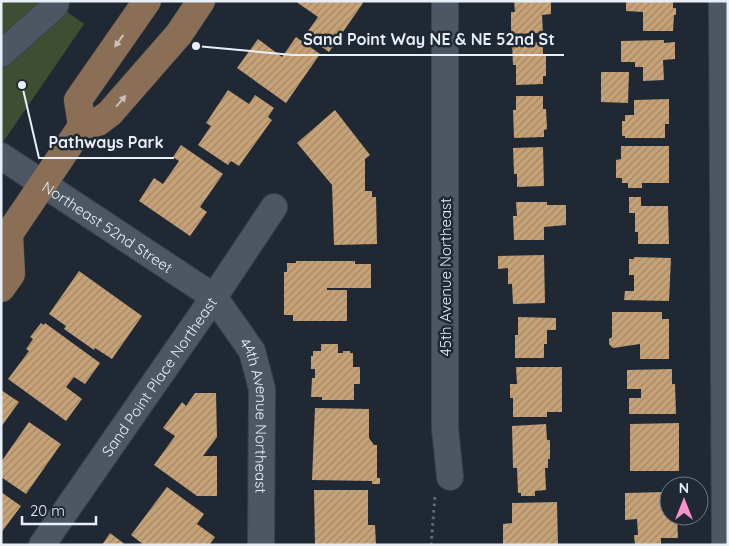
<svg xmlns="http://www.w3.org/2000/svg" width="729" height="546" font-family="Quicksand,sans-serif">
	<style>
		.green { fill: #3f4e33 }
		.building { fill: url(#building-hatch) }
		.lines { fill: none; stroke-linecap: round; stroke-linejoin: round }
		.street-casing { stroke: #3a424b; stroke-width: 28 }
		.primary-casing { stroke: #3a424b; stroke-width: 29 }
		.path { stroke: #656c77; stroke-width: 3; stroke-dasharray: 2.5 4; stroke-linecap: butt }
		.street { stroke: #4d5663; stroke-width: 26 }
		.primary { stroke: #8a6e55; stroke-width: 28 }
		.oneway { fill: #c8c2be }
		.labels { text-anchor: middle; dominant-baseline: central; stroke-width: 5; stroke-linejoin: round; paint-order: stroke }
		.street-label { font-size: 15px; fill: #e9eff7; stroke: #202834 }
		.leader { fill: none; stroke: #e9eff7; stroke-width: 2 }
		.callout-dot { fill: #e9eff7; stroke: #202834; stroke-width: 2 }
		.callout-label { font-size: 16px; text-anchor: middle; font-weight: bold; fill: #e9eff7; stroke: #202834; stroke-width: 5; stroke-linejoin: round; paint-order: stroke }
	</style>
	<defs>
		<pattern id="building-hatch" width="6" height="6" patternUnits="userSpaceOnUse" patternTransform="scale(1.25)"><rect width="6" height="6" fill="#c6a276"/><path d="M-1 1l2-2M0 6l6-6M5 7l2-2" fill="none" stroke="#a08769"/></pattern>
	</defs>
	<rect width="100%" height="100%" fill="#202834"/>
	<!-- green -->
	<path class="green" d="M1,1H52L84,24L1,145Z"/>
	<!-- building -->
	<path class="building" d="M295,1H361L363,3L329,52L305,35L318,17Z
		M514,1H551V14L542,15L543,33L511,34V12H515Z
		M626,1H673V8H676V15H674L673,31H643V12L626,11Z
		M296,37L320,54L286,103L237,68L258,39L282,57Z
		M664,40V43L675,42V59L663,60L664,80L643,81V67H635V62H621V41Z
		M543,42V56H546V76H543V84L516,85V65H513L512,43Z
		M601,72H629L628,103L601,102Z
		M228,90L249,104L255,95L274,108L268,117L272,120L239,166L231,161L228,165L198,145L211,126L206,123Z
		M516,96H543V109H546L547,129L544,130V137L514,138L513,110H516Z
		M669,99V124H665V138H625V136H622V121H625V115H634V100Z
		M335,110L370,155L365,159V191H372V197H376L377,244L334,245L332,185L297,143Z
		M181,145L223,174L200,207L207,212L190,236L139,201L154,178L163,184L179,161L173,157Z
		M621,146H669V183H642V188H628V183H622V178H616V160L621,159Z
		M543,147L544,186L517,187V174H514L513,148Z
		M629,197H641V206H668L669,244H638V232H635V213H629Z
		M516,202H547V205H566V225L544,227V240H514L513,216H517Z
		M544,255L545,303L513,304L512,284H508V268L498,269V256Z
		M634,257L671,258L669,301L624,300L625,291H634V275H629V259H634Z
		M296,261H355V264H371V288H327V290H347V321H293V315H284V272H287V263H296Z
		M79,271L142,316L112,359L95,348L94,350L64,329L66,326L49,314Z
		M612,312H662V319H669V359H640V344L613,348L609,344V339L612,337Z
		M518,317L556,318V330H547V344H544V358H515V335H518Z
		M41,323L44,325L45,323L100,363L85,384L74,377L66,387L82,399L66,421L8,379L29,351L26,349L33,339L30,337Z
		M321,344H338V353H343V351H350V353H353V367H360V384H354V400H322V397H311L312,378H315V369H311V356H313V351H321Z
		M516,367H562V412H547V417H513V398H510V384H517Z
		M672,369V384H675L676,414H629V398H641V389H627V370Z
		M1,390L19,402L1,427Z
		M195,393H216L217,437L203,456H217V496H197L154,465L175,436L163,428L182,402L186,406Z
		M315,408L369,409V438L374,445H377V478H380V484H372V481L312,480Z
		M29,422L61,444L26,494L1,477V462Z
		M679,423V471H630V424Z
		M546,424L547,440H550V459H548V468H545L546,490L535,491V496H521V493H518L517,468H513L512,426Z
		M167,487L204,514L197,524L215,537L209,545H144L131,535Z
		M314,490H368V525H375L376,545H315Z
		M1,492L21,506L1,533Z
		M665,492L666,498H669V516H677L678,538H661V545H635L634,535H638L637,519L625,520V493Z
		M557,502L558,545H503V524L512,523V503Z
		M110,533L126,545H102Z"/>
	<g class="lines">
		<defs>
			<g id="street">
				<path d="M445,1V428L450,477"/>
				<path d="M722,1L725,545"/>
				<path d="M1,54L55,6L56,1"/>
				<path id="s1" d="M1,156L214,297L252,351L262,389L261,545"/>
				<path id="s2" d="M42,545L214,297L274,207"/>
			</g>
			<path id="primary" d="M82,126L98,122L110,113L179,34L201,1
				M1,238L9,234L82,126L78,100L147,1
				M1,288L11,274L9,234"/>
		</defs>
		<!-- street casing -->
		<use href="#street" class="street-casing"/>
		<!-- primary casing -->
		<use href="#primary" class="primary-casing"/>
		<!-- path -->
		<path class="path" d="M431,545L435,496"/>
		<!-- street -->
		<use href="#street" class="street"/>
		<!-- primary -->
		<use href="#primary" class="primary"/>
	</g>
	<!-- one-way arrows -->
	<defs><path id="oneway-solid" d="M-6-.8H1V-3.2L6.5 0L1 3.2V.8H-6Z" transform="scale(1.25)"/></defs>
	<g class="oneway">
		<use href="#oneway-solid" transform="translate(119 41) rotate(125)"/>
		<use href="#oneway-solid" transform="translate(121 101) rotate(-49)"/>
	</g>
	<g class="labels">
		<!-- street labels -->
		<g class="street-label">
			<text stroke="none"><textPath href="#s1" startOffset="128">Northeast 52nd Street</textPath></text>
			<text transform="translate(445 277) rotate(-90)">45th Avenue Northeast</text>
			<text stroke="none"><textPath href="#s2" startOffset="205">Sand Point Place Northeast</textPath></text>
			<text stroke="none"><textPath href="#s1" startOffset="386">44th Avenue Northeast</textPath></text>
		</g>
	</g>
	<!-- callouts -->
	<path class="leader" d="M196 46L293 55H564M22 85L39 158H174"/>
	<g class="callout-dot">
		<circle cx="196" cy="46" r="5"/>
		<circle cx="22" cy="85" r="5"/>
	</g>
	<g class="callout-label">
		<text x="429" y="45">Sand Point Way NE &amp; NE 52nd St</text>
		<text x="106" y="148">Pathways Park</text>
	</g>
	<!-- border -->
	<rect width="729" height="546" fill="none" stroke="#e9eff7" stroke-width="5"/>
	<!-- north arrow -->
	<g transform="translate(684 501)"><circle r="24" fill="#202834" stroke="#707882"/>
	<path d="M0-4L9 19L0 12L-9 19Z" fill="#f890cb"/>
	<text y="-8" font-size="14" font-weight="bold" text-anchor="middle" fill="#e9eff7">N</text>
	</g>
	<!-- scale -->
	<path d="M22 516v8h74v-8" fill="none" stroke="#e9eff7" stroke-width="2.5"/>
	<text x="30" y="516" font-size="15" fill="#e9eff7" stroke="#202834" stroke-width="4" paint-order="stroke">20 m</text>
</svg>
